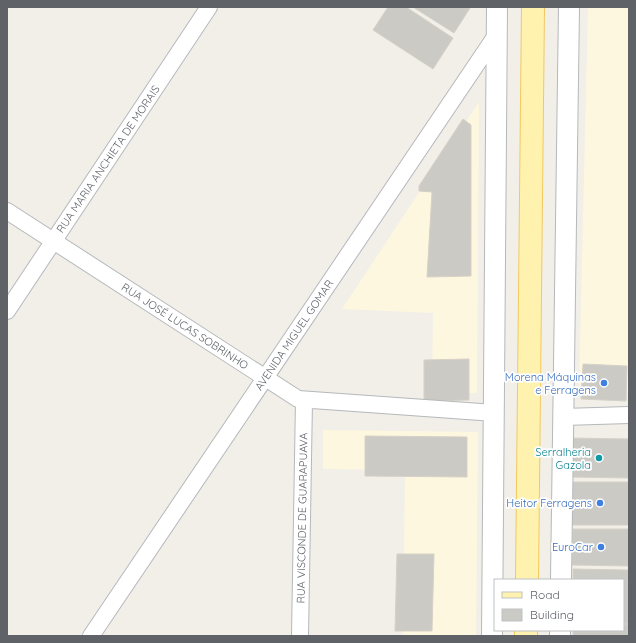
<svg xmlns="http://www.w3.org/2000/svg" width="636" height="643" font-family="Quicksand,sans-serif">
	<style>
		.commercial { fill: #fef7e0 }
		.building { fill: #cccac5; stroke: #d6d1c6 }
		.lines { fill: none; stroke-linecap: round; stroke-linejoin: round }
		.minor-casing { stroke: #b5b8bc; stroke-width: 18 }
		.tertiary-casing { stroke: #b5b8bc; stroke-width: 22 }
		.primary-casing { stroke: #f2c960; stroke-width: 24 }
		.minor { stroke: #fff; stroke-width: 16 }
		.tertiary { stroke: #fff; stroke-width: 20 }
		.primary { stroke: #fff2af; stroke-width: 22 }
		.shop-dot { fill: #3f7fe0; stroke: #fff; stroke-width: 1.5 }
		.culture-dot { fill: #0f9aa8; stroke: #fff; stroke-width: 1.5 }
		.labels { text-anchor: middle; dominant-baseline: central; stroke-width: 3.5; stroke-linejoin: round; paint-order: stroke }
		.street-label { font-size: 11px; fill: #5f6368; stroke: #fff }
		.shop-label { font-size: 11px; fill: #366cbe; stroke: #fff; text-anchor: end }
		.culture-label { font-size: 11px; fill: #0d838f; stroke: #fff; text-anchor: end }
	</style>
	<rect width="100%" height="100%" fill="#f1efe8"/>
	<!-- commercial -->
	<path class="commercial" d="M588,7H629V393L579,391Z
		M479,102L477,393L432,392L433,313L342,309Z
		M323,430L478,432L476,636H403L405,470L323,469Z"/>
	<!-- building -->
	<path class="building" d="M388,7H406L453,38L433,69L373,30Z
		M413,7H467L470,8L454,33Z
		M463,119L471,125V276L427,277L432,192L419,191V186Z
		M469,359V400L424,401V360Z
		M583,364L627,366L626,401L581,399Z
		M365,436L467,437V477L365,476Z
		M570,438L629,439V478L570,477Z
		M570,482H629V525H572Z
		M573,529H629V566L572,565Z
		M397,554H434L432,631H395Z
		M573,569L629,570V624H623V580H573Z
		M623,624H629V636H573V630H623Z"/>
	<g class="lines">
		<defs>
			<path id="minor" d="M7,211L298,399L495,413
				M7,311L209,7
				M563,417L629,415
				M91,636L497,34
				M300,636L304,400"/>
			<path id="tertiary" d="M561,580L569,7
				M492,636L497,7
				M560,636V630"/>
			<path id="primary" d="M527,580L533,7
				M526,636V630"/>
		</defs>
		<!-- minor casing -->
		<use href="#minor" class="minor-casing"/>
		<!-- tertiary casing -->
		<use href="#tertiary" class="tertiary-casing"/>
		<!-- primary casing -->
		<use href="#primary" class="primary-casing"/>
		<!-- minor -->
		<use href="#minor" class="minor"/>
		<!-- tertiary -->
		<use href="#tertiary" class="tertiary"/>
		<!-- primary -->
		<use href="#primary" class="primary"/>
	</g>
	<!-- markers -->
	<g class="shop-dot">
		<circle cx="604" cy="383" r="4"/>
		<circle cx="600" cy="503" r="4"/>
		<circle cx="601" cy="547" r="4"/>
	</g>
	<circle class="culture-dot" cx="599" cy="458" r="4"/>
	<g class="labels">
		<!-- street labels -->
		<g class="street-label">
			<text transform="translate(108 159) rotate(-56)">RUA MARIA ANCHIETA DE MORAIS</text>
			<text transform="translate(185 326) rotate(33)">RUA JOSÉ LUCAS SOBRINHO</text>
			<text transform="translate(294 335) rotate(-56)">AVENIDA MIGUEL GOMAR</text>
			<text transform="translate(302 518) rotate(-89)">RUA VISCONDE DE GUARAPUAVA</text>
		</g>
		<!-- shop labels -->
		<g class="shop-label">
			<text x="596" y="377">Morena Máquinas<tspan x="596" dy="13">e Ferragens</tspan></text>
			<text x="592" y="503">Heitor Ferragens</text>
			<text x="593" y="547">EuroCar</text>
		</g>
		<!-- culture labels -->
		<g class="culture-label">
			<text x="591" y="452">Serralheria<tspan x="591" dy="13">Gazola</tspan></text>
		</g>
	</g>
	<!-- border -->
	<rect width="636" height="643" fill="none" stroke="#5f6368" stroke-width="16"/>
	<!-- legend -->
	<rect x="494" y="579" width="130" height="52" fill="#ffffff" stroke="#bfc1c3"/>
	<rect x="502" y="592" width="20" height="6" fill="#fff2af" stroke="#bfc1c3"/>
	<text x="530" y="599" font-size="12" fill="#5f6368">Road</text>
	<rect x="502" y="609" width="20" height="12" fill="#cccac5" stroke="#bfc1c3"/>
	<text x="530" y="619" font-size="12" fill="#5f6368">Building</text>
</svg>
